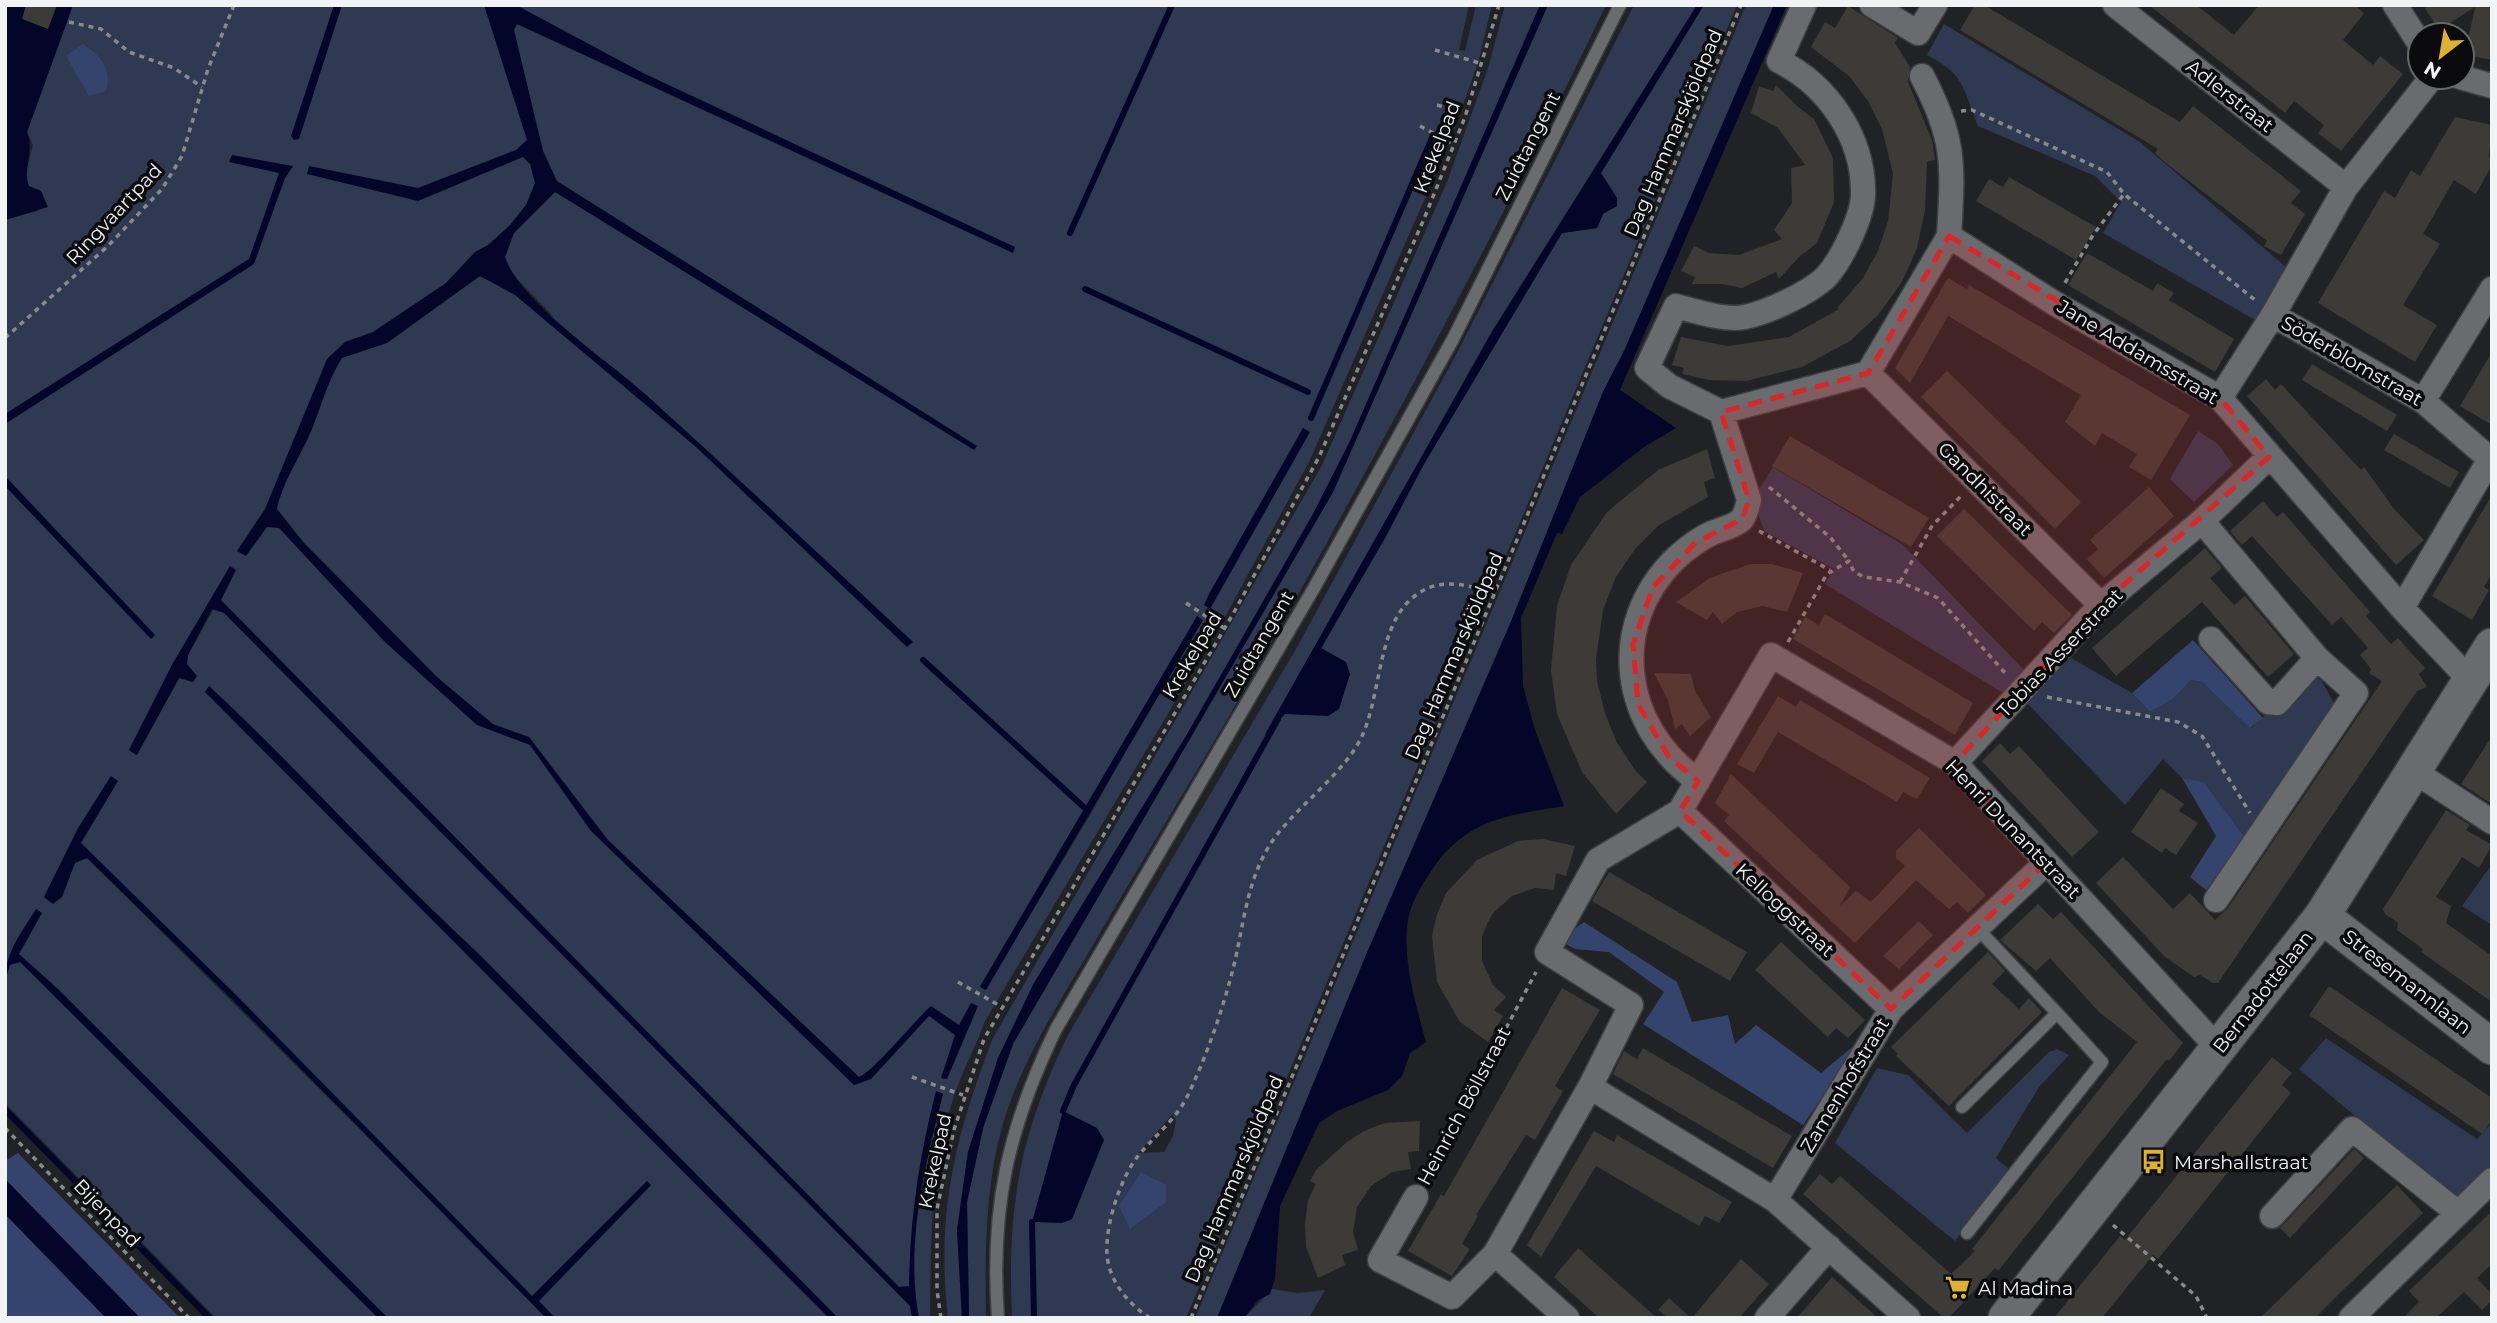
<svg xmlns="http://www.w3.org/2000/svg" width="2497" height="1323" font-family="Montserrat,sans-serif">
	<style>
		.green { fill: #2f3951; fill-rule: evenodd }
		.forest { fill: #35446d }
		.water { fill: #030629 }
		.lines { fill: none; stroke-linecap: round; stroke-linejoin: round }
		.stream { stroke: #030629; stroke-width: 6 }
		.building { fill: #3d3b37 }
		.lane-casing { stroke: #3d3e41; stroke-width: 15 }
		.street-casing { stroke: #3d3e41; stroke-width: 27 }
		.secondary-casing { stroke: #3d3e41; stroke-width: 38 }
		.path { stroke: #888a8c; stroke-width: 3.5; stroke-dasharray: 5 5; stroke-linecap: butt }
		.lane { stroke: #696b6f; stroke-width: 12 }
		.street { stroke: #696b6f; stroke-width: 24 }
		.secondary { stroke: #696b6f; stroke-width: 35 }
		.marked { fill: #d62828; fill-opacity: 0.2; stroke: #d62828; stroke-width: 5; stroke-dasharray: 14 9; stroke-linejoin: round }
		.labels { text-anchor: middle; dominant-baseline: central; stroke-width: 7; stroke-linejoin: round; paint-order: stroke }
		.street-label { font-size: 19px; fill: #f2f3f5; stroke: #0b0b0d }
		.poi-label { font-size: 19px; fill: #f2f3f5; stroke: #0b0b0d; text-anchor: start }
	</style>
	<rect width="100%" height="100%" fill="#202225"/>
	<!-- green -->
	<path class="green" d="M73,5H1469L1459,50L1465,51L1476,5H1492L1478,63L1451,139L1309,462L1219,628L985,1021C978,1041 968,1060 960,1080C930,1156 931,1237 930,1318H216L5,1103V220L37,211L25,176L33,145L27,132ZM510,225L494,250L511,273L554,317L496,282L479,276L446,283C466,262 488,245 510,225ZM232,576L188,655L187,664L193,682L180,677L136,755L129,750L173,663ZM1197,617L1096,805L985,990L980,986ZM338,819L482,957L472,960ZM81,843L471,1239L87,858L75,863Z
		M1505,5H1540L1350,441L1313,514L1186,736L1034,983L998,1058L968,1152L957,1230L962,1318H948C936,1212 955,1138 992,1040L1322,465L1447,182L1488,68Z
		M1548,5H1606C1503,220 1390,430 1274,638C1215,743 1151,845 1090,950C1057,1006 1020,1064 1002,1127C985,1189 985,1254 986,1318H969L967,1202L983,1128L1013,1044L1333,492Z
		M1634,5H1697L1492,331L1267,732L1285,714L1424,464L1562,233L1597,228L1603,214L1617,198L1601,173L1704,5H1737L1186,1318H1012C1007,1206 1019,1137 1068,1035L1296,649L1457,353ZM1172,1115L1176,1120L1173,1136L1164,1152L1138,1153Z
		M1746,5H1774L1625,349L1603,392L1510,624L1366,955L1217,1318H1195Z
		M1944,24L2140,142L2287,268L2257,321L2103,233L2121,202L2095,176L1978,126C1963,89 1965,74 1927,55Z
		M2198,431L2218,444L2233,465L2194,502L2170,479Z
		M1773,467L1903,545L2025,671L2003,693L1825,584L1834,569L1764,531L1753,499Z
		M2071,658L2132,693L2150,712L2173,699L2191,680L2202,682L2251,728L2309,675L2321,680L2334,703L2246,839L2204,782L2182,778L2163,759L2125,805L2027,703Z
		M2492,864V925L2462,906Z
		M2326,1038L2477,1139L2492,1122V1164L2455,1200L2299,1069Z
		M2057,1049L2069,1055L2039,1087L1996,1158L2010,1170L1955,1241L1835,1143L1877,1068L1908,1075L1967,1133L2049,1052Z
		M1272,1289L1298,1293L1325,1290L1309,1318H1244Z"/>
	<!-- forest -->
	<path class="forest" d="M83,44C101,57 112,67 106,91L89,96L66,56Z
		M2193,640L2263,718L2250,728L2202,682L2191,680L2173,699L2150,712L2132,693Z
		M2182,778L2204,782L2246,839L2206,890L2190,877L2216,836Z
		M1584,922L1677,982L1692,1022L1728,1015L1735,1044L1756,1025L1821,1073L1863,1038L1803,1125L1643,1024L1664,992L1609,952L1575,949L1558,940Z
		M18,1153L180,1318H140L5,1179V1161Z
		M1141,1172L1166,1185V1202L1130,1229L1119,1206Z
		M5,1214L106,1318H5Z"/>
	<!-- water -->
	<path class="water" d="M5,5H73L27,132C35,152 22,168 29,186L41,191L48,207L5,220Z
		M334,5H342L299,139L294,140L291,136Z
		M484,5H516L643,73L1015,247L1013,253L517,24L514,30L543,151L557,181L977,446L974,450L555,192L514,233L505,257C521,303 606,359 644,393C735,475 824,559 913,642L907,647L696,447L515,295L480,276L387,343L342,358C328,380 322,404 312,429C301,456 283,480 277,509L304,543L437,677L493,724L529,737L608,840L859,1077C874,1071 914,1021 931,1006L959,1025L971,1003L978,1006L947,1079L941,1078L955,1035L929,1016L871,1079L854,1085L591,831L530,745L477,725L385,642L279,528L267,527L246,556L237,551L265,509L327,359L345,342L373,332L446,283L475,252L490,244L510,225L526,205L535,183L530,164L523,157L418,201L307,174L309,166L418,188L516,150L527,140Z
		M1540,5H1548L1333,492L1013,1044L983,1128L967,1202L969,1318H962L957,1230L968,1152L998,1058L1034,983L1186,736L1313,514L1350,441Z
		M1697,5H1704L1601,173L1617,198V206L1603,214L1597,228L1562,233L1424,464L1384,540L1321,648L1346,662L1350,674L1339,709L1328,716L1285,714L1264,736L1492,332Z
		M1774,5H1787L1620,390L1676,428L1644,447L1580,497L1562,534L1557,533L1521,618L1523,686L1535,730L1564,806C1541,810 1517,813 1496,820C1473,827 1450,844 1436,864C1425,880 1414,896 1409,915C1400,952 1416,1006 1426,1042L1410,1053L1402,1076L1388,1090L1337,1111L1319,1123L1280,1206L1275,1279L1270,1294L1258,1300L1244,1318H1217L1366,955L1510,624L1603,392L1625,349Z
		M232,155L293,166L285,178L254,264L5,424V414L249,259L279,173L229,162Z
		M1303,428L1310,432L1210,609L1204,605L1209,594Z
		M5,476L155,635L151,639L5,486Z
		M230,566L236,570L221,600L899,1287L909,1286C910,1218 919,1157 936,1091L943,1094C925,1165 905,1245 919,1318H912L910,1306L224,613L212,609L188,655L187,664L197,676L193,682L179,678L137,755L129,750L173,663Z
		M1197,616L1203,620L986,990L980,987Z
		M209,686C304,774 388,871 482,957L838,1318H829L205,692Z
		M111,776L118,781L81,843L235,994L532,1296L647,1181L651,1185L539,1301L555,1318H546L234,1001L87,858L75,863L62,897L53,904L44,897L78,828Z
		M36,909L42,913L19,954L58,989L388,1318H378L20,962L10,965L5,981C5,953 21,933 36,909Z
		M5,1105L214,1318H205L5,1114Z
		M1063,1111L1097,1128L1104,1140L1072,1219L1062,1223L1032,1222Z
		M5,1179L140,1318H106L5,1214Z"/>
	<g class="lines">
		<!-- stream -->
		<path class="stream" d="M1070,233L1172,5
			M1085,289L1308,392
			M1311,418L1432,138
			M923,660L1087,810
			M1063,1111L1074,1085L1278,719
			M1032,1222L1034,1318"/>
	</g>
	<!-- building -->
	<path class="building" d="M26,5H57L48,29L22,19Z
		M1975,5H1984L2180,122L2193,106L2301,191L2291,203L2305,214L2281,255L2264,246L2267,241L2167,164L2155,153L2158,149L1960,30Z
		M2149,5H2196L2234,35L2259,5H2354L2364,13L2343,40L2373,65L2380,56L2403,74L2341,151L2318,133L2324,125L2294,101L2285,113Z
		M2423,5H2492V60L2465,55L2475,7L2439,30Z
		M1848,6L1898,38L1895,43L1910,67L1908,82L1932,140L1935,160L1927,162L1925,210L1917,248L1902,282L1878,315L1850,341L1802,367L1746,381L1709,380L1682,374L1684,368L1672,365L1681,337L1728,346L1789,337L1839,309L1837,308L1863,278L1878,251L1888,221L1893,174L1882,129L1868,101L1849,76L1811,47L1825,22L1835,28Z
		M1776,85L1797,106L1814,119L1833,158L1834,202L1817,243L1799,257L1779,279L1776,272L1742,288L1722,284H1692L1695,277L1681,271L1694,246L1709,253L1739,255L1782,239L1774,230L1792,203L1791,168L1805,165L1778,128L1751,113L1759,86L1773,91Z
		M2455,117L2492,125L2489,156L2492,165L2476,194L2454,180L2423,234L2440,244L2403,305L2437,325L2415,362L2318,303L2384,191L2395,198L2411,170L2420,176Z
		M2009,177L2096,227L2076,260L1976,201L1989,179L2003,187Z
		M2087,253L2153,291L2157,283L2174,293L2169,300L2234,339L2215,372L2068,285Z
		M1948,278L1967,289L1969,285L2190,415L2151,480L2129,467L2137,454L2102,433L2095,446L2065,422L2081,395L1948,316L1910,383L1895,368Z
		M2492,352V425L2460,406Z
		M2312,364L2397,415L2387,431L2302,380Z
		M1947,371L2081,502L2055,529L1921,397Z
		M2266,379L2275,390L2281,384L2361,470L2364,467L2395,510L2424,540L2396,565L2247,396Z
		M2394,434L2459,472L2450,488L2384,450Z
		M1790,436L1929,518L1911,547L1772,466Z
		M1707,449L1715,478L1704,482L1708,497L1659,525L1635,549L1616,577L1603,610L1596,659L1597,681L1605,713L1616,741L1635,770L1647,782L1616,814L1582,772L1557,714L1551,670L1557,606L1571,565L1607,512L1658,470Z
		M2149,487L2174,516L2104,578L2087,559L2098,549L2090,540Z
		M2492,495V573L2484,587L2489,590L2472,620L2432,596Z
		M2263,501L2277,517L2283,512L2370,612L2366,616L2391,644L2398,638L2425,668L2419,674L2427,687L2417,691L2218,983H2213L2200,975L2194,977L2165,957L2096,883L2123,857L2173,909L2190,893L2215,920L2228,908L2382,681L2369,673L2371,669L2360,655L2368,648L2341,617L2332,625L2252,536L2242,545L2230,531Z
		M1964,509L2072,615L2054,633L2042,622L2034,631L1937,536Z
		M2205,548L2222,568L2210,578L2234,605L2245,596L2294,654L2268,677L2202,602L2116,676L2092,648Z
		M1750,564H1772L1803,573L1787,612L1762,606L1737,612L1722,624L1713,612L1707,620L1676,602L1710,578Z
		M1825,614L1973,703L1955,735L1793,639L1805,617L1819,625Z
		M1654,673L1691,674L1695,691L1711,717L1690,736L1682,724L1675,729L1668,700Z
		M1778,696L1796,707L1800,700L1930,778L1917,799L1903,792L1897,802L1778,732L1754,773L1737,764Z
		M2492,736V804L2461,784Z
		M2000,743L2010,754L2019,746L2099,832L2072,857L1982,761Z
		M1731,774L1850,887L1840,906L1856,891L1871,902L1905,866L1896,858V851L1919,828L1986,895L1968,913L1957,902L1949,909L1916,880L1855,943L1724,821L1729,815L1715,803Z
		M2161,788L2184,804L2179,811L2198,823L2176,855L2165,848L2162,853L2131,832Z
		M2446,810L2470,825L2466,830L2492,845L2479,868L2462,857L2436,897L2451,906L2446,923L2492,956V1002L2421,952L2423,949L2397,930L2398,923L2385,914L2383,909Z
		M1543,839L1575,846L1566,876L1556,873L1554,890L1535,888L1512,896L1493,913L1487,924L1482,937V961L1493,985L1506,997L1494,1010L1503,1016L1488,1042L1460,1022L1437,982L1432,936L1437,914L1446,893L1477,860L1518,841Z
		M1609,872L1747,952L1730,981L1592,901Z
		M2038,904L2053,919L2061,912L2183,1043L2169,1061L2167,1059L1998,1271L1995,1268L1949,1318H1944L1803,1194L1820,1174L1832,1184L1840,1176L1951,1274L1975,1251L1972,1249L2137,1042L2098,1011L2050,958L2036,971L2000,940Z
		M1919,921L1933,935L1899,969L1883,956Z
		M1781,942L1865,1020L1848,1038L1836,1028L1828,1037L1755,970Z
		M1988,952L2005,971L1992,984L2019,1009L2029,998L2042,1012L1949,1106L1896,1056L1898,1054L1891,1047Z
		M2329,986L2492,1098V1120L2482,1134L2309,1015Z
		M1562,988L1600,1010L1555,1086L1563,1091L1535,1140L1526,1135L1476,1215L1478,1216L1462,1244L1470,1249L1452,1276L1408,1251L1441,1194L1444,1196Z
		M1643,1048L1792,1136L1773,1168L1613,1074L1624,1051L1637,1059Z
		M2272,1057L2292,1073L2282,1085L2291,1093L2177,1236L2158,1259L2153,1255L2102,1318H2054L2120,1236L2125,1240Z
		M1420,1121L1419,1151L1408,1152L1411,1169L1392,1172L1371,1186L1357,1207L1353,1232L1358,1250L1342,1255L1345,1265L1318,1278L1306,1247L1305,1224L1308,1200L1316,1184L1310,1181L1316,1170L1347,1142L1364,1131L1385,1123Z
		M1594,1131L1614,1142L1617,1135L1732,1202L1719,1223L1705,1216L1699,1226L1596,1166L1541,1257L1527,1245Z
		M2354,1149L2364,1158L2290,1238L2280,1228Z
		M2397,1185L2423,1213L2341,1292L2315,1318H2260Z
		M2492,1211V1264L2477,1278L2492,1294V1300L2482,1310L2464,1292L2436,1318H2403L2419,1302L2409,1291Z
		M1578,1248L1632,1296L1657,1318H1599L1554,1277Z
		M1741,1259L1769,1284L1739,1318H1692Z
		M1832,1277L1878,1318H1797Z
		M1669,1298L1691,1318H1668L1658,1310Z"/>
	<g class="lines">
		<defs>
			<path id="lane" d="M1977,928L2057,1013
				M1962,1107L2057,1013L2102,1062L1967,1233
				M998,1318C990,1208 1008,1128 1056,1029L1314,588L1453,339L1620,5"/>
			<path id="street" d="M1872,5L1918,33L1935,5
				M2115,5L2346,187
				M2395,5L2420,44
				M1922,76C1956,140 1953,166 1949,236L2054,303L2220,398L2402,608L2471,681
				M2460,77L2492,86
				M2273,315L2423,401L2490,459L2402,608
				M1868,373L2101,605
				M2220,398L2273,315L2346,187L2432,77
				M2423,401L2492,289
				M1721,412L1669,386L1647,368L1676,306C1695,311 1725,321 1745,317C1768,312 1808,294 1826,277C1841,261 1863,216 1863,194C1864,138 1828,85 1779,61L1804,5
				M1721,412L1868,373L1949,236
				M2202,521L2317,658L2356,693L2216,900
				M2211,639L2268,702L2277,703L2317,658
				M1955,763L2101,605L2202,521L2269,457
				M2415,772L2492,822
				M1698,781C1621,727 1607,625 1676,558C1687,548 1699,539 1712,533C1721,529 1733,527 1741,520C1746,515 1747,506 1749,500L1721,412
				M1680,811L1891,1009
				M1590,1087L1775,1200L1908,1318
				M1416,1197L1380,1260L1452,1297L1495,1254
				M1775,1200L1891,1009L2046,863
				M2272,1216L2352,1129L2458,1213
				M1567,1318L1495,1254L1590,1087L1631,1005L1547,952L1598,860L1680,811L1771,655L1955,763L2219,1049
				M1767,1318L1829,1247
				M2351,1318L2492,1180"/>
			<path id="secondary" d="M2322,916L2492,1047
				M2006,1318L2322,916L2492,646"/>
		</defs>
		<!-- lane casing -->
		<use href="#lane" class="lane-casing"/>
		<!-- street casing -->
		<use href="#street" class="street-casing"/>
		<!-- secondary casing -->
		<use href="#secondary" class="secondary-casing"/>
		<!-- path -->
		<path class="path" d="M69,22L101,29L129,52L174,68L202,87
			M1435,50L1483,64
			M1437,105L1448,108
			M1961,111L1972,110L2107,172L2124,194L2255,300
			M1420,126L1454,144
			M2065,283L2093,235L2124,194
			M5,338L108,246L162,189L182,156L208,69L234,5
			M1769,487L1830,537L1849,561
			M1759,531L1830,570
			M1900,582L1932,526L1961,496
			M1186,603L1224,628
			M1788,642L1827,574L1849,561L1854,572L1864,577L1900,582L1938,598L2006,674
			M2047,697L2178,722L2202,736L2250,813
			M958,982L1002,1007
			M912,1077L963,1095
			M5,1128L189,1318
			M1426,1178L1536,972
			M2113,1225L2196,1296L2207,1318
			M941,1318L937,1290V1209L954,1130L984,1039L1233,614L1319,457L1424,219L1465,117L1499,5
			M1150,1318C1129,1305 1109,1281 1107,1255C1105,1225 1120,1179 1138,1156C1155,1135 1176,1120 1188,1095C1207,1055 1223,1009 1234,965C1244,923 1247,878 1273,840C1298,805 1345,773 1362,736C1380,698 1378,632 1408,602C1435,575 1462,584 1496,593
			M1191,1318L1741,5
			M1278,1318H1288"/>
		<!-- lane -->
		<use href="#lane" class="lane"/>
		<!-- street -->
		<use href="#street" class="street"/>
		<!-- secondary -->
		<use href="#secondary" class="secondary"/>
	</g>
	<!-- marked area -->
	<path class="marked" d="M1949,236L2220,398L2269,457L2101,605L1955,763L2046,863L1891,1009L1680,811L1698,781L1668,756L1638,704L1633,644L1653,587L1695,543L1742,519L1749,500L1721,412L1868,373Z"/>
	<!-- icons -->
	<defs>
		<symbol id="bus-bare" viewBox="-9 -9 18 18"><path d="M-5-6H5V4H4V6H2V4H-2V6H-4V4H-5ZM-3.5-4V0h7V-4ZM-3.5 1.2v1.5H-2V1.2ZM2 1.2v1.5H3.5V1.2Z" fill="#ddb133" stroke="#0b0b0d" stroke-width="2.5" paint-order="stroke"/></symbol>
		<symbol id="supermarket-bare" viewBox="-9 -9 18 18"><path d="M-6-5.5h2.5l.6 2H6L4.5 2H-2.5L-4.4-4H-6ZM-1.5 3.2a1.3 1.3 0 1 0 .1 0ZM3 3.2a1.3 1.3 0 1 0 .1 0Z" fill="#ddb133" stroke="#0b0b0d" stroke-width="2.5" paint-order="stroke"/></symbol>
	</defs>
	<g fill-rule="evenodd">
		<use href="#bus-bare" x="2136" y="1144" width="35" height="35"/>
		<use href="#supermarket-bare" x="1940" y="1270" width="35" height="35"/>
	</g>
	<g class="labels">
		<!-- street labels -->
		<g class="street-label">
			<text transform="translate(2230 96) rotate(38)">Adlerstraat</text>
			<text transform="translate(1673 133) rotate(-67)">Dag Hammarskjöldpad</text>
			<text transform="translate(1528 146) rotate(-63)">Zuidtangent</text>
			<text transform="translate(1437 147) rotate(-69)">Krekelpad</text>
			<text transform="translate(114 214) rotate(-47)">Ringvaartpad</text>
			<text transform="translate(2138 352) rotate(31)">Jane Addamsstraat</text>
			<text transform="translate(2352 361) rotate(30)">Söderblomstraat</text>
			<text transform="translate(1985 489) rotate(45)">Gandhistraat</text>
			<text transform="translate(1259 644) rotate(-60)">Zuidtangent</text>
			<text transform="translate(2060 653) rotate(-46)">Tobias Asserstraat</text>
			<text transform="translate(1192 655) rotate(-59)">Krekelpad</text>
			<text transform="translate(1454 656) rotate(-67)">Dag Hammarskjöldpad</text>
			<text transform="translate(2013 829) rotate(46)">Henri Dunantstraat</text>
			<text transform="translate(1785 910) rotate(43)">Kelloggstraat</text>
			<text transform="translate(2407 982) rotate(38)">Stresemannlaan</text>
			<text transform="translate(2263 992) rotate(-52)">Bernadottelaan</text>
			<text transform="translate(1845 1085) rotate(-59)">Zamenhofstraat</text>
			<text transform="translate(1464 1106) rotate(-62)">Heinrich Böllstraat</text>
			<text transform="translate(935 1161) rotate(-78)">Krekelpad</text>
			<text transform="translate(1234 1179) rotate(-67)">Dag Hammarskjöldpad</text>
			<text transform="translate(107 1213) rotate(46)">Bijenpad</text>
		</g>
		<!-- poi labels -->
		<g class="poi-label">
			<text x="2174" y="1162">Marshallstraat</text>
			<text x="1978" y="1288">Al Madina</text>
		</g>
	</g>
	<!-- border -->
	<rect width="2497" height="1323" fill="none" stroke="#f2f3f5" stroke-width="14"/>
	<!-- north arrow -->
	<g transform="translate(2441 56) rotate(211)"><circle r="33" fill="#0b0b0d" stroke="#67686a" stroke-width="2"/>
	<path d="M0-5L12 26L0 18L-12 26Z" fill="#ddb133"/>
	<text y="-10" font-size="19" font-weight="bold" text-anchor="middle" fill="#f2f3f5">N</text>
	</g>
</svg>
